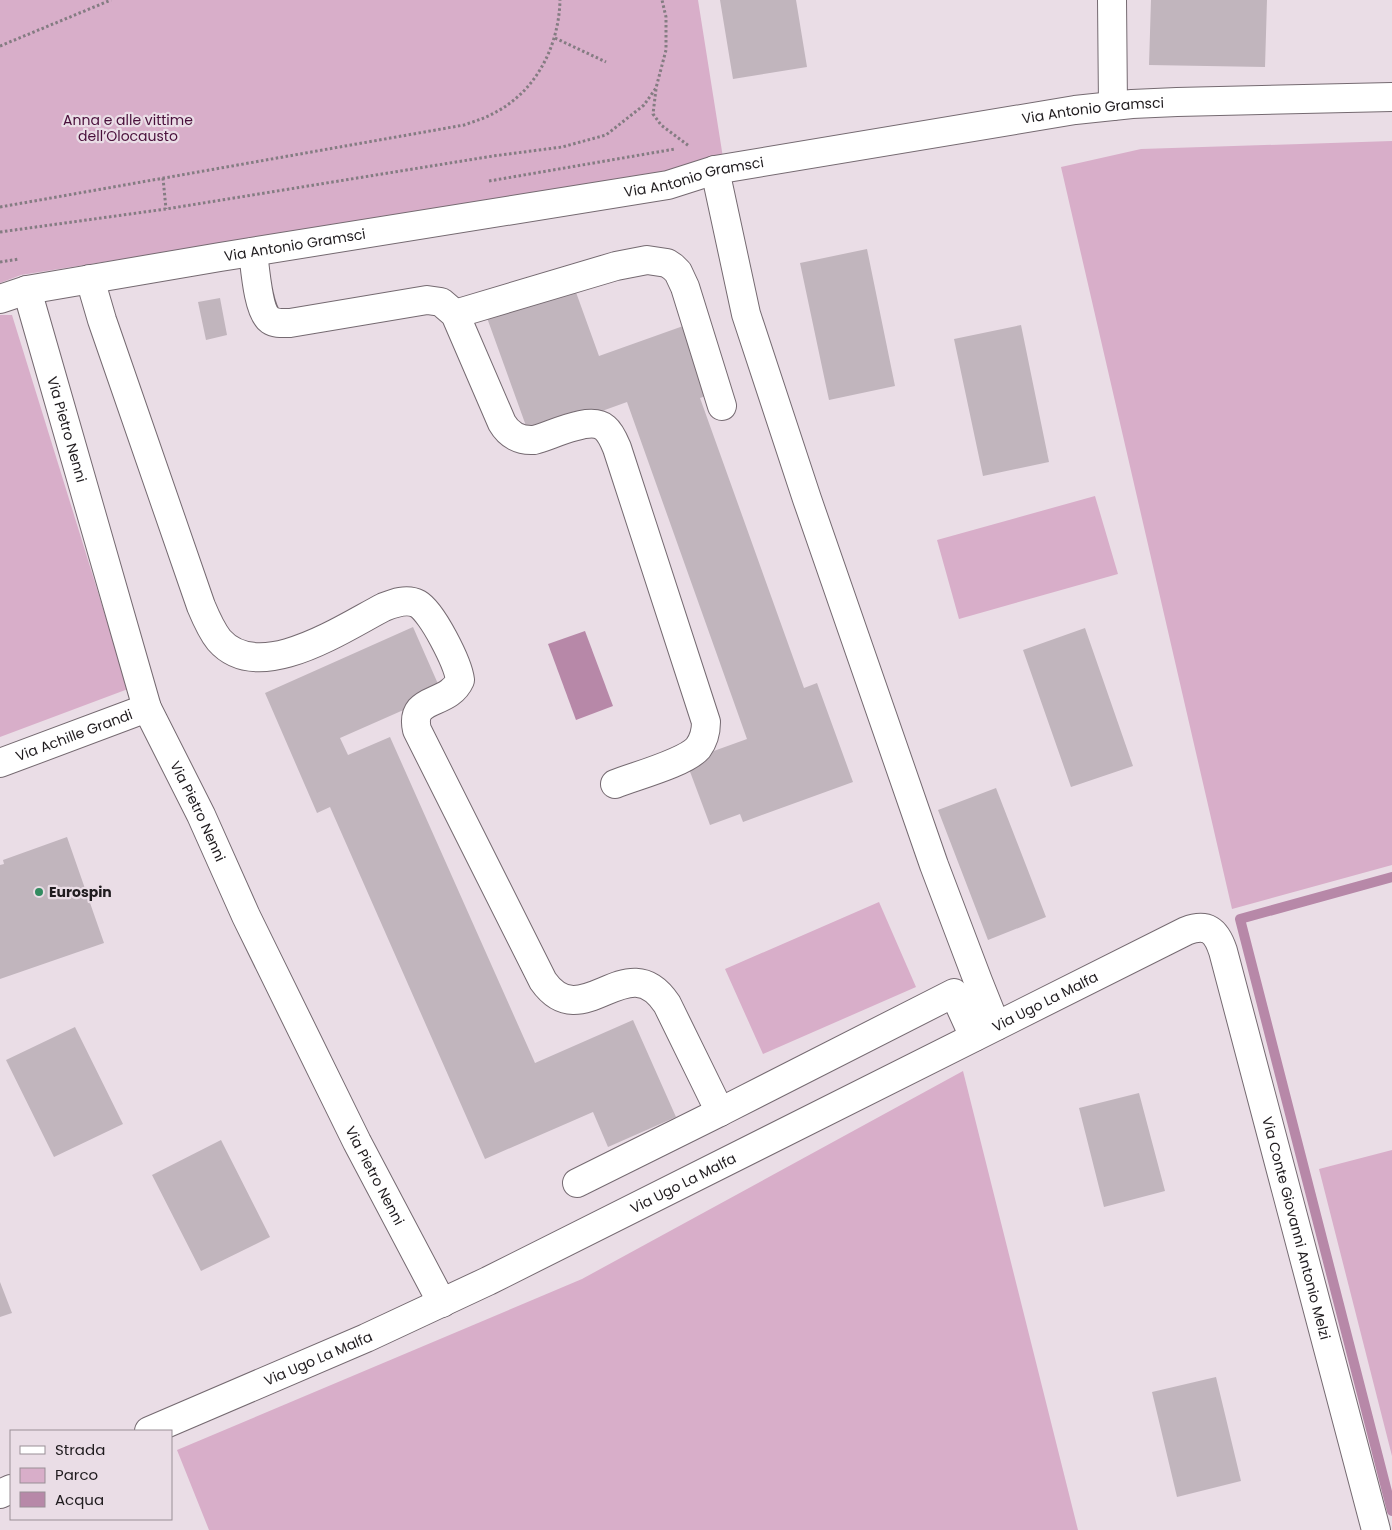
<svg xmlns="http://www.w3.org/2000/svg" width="1392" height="1530" font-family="Poppins,sans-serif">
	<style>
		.green { fill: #d8aec9 }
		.water { fill: #b788a8 }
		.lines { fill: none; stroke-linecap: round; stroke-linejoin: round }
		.stream { stroke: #b788a8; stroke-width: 10 }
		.building { fill: #c1b5bd }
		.minor-casing { stroke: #756a71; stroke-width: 30 }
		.path { stroke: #847c82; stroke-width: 3; stroke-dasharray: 2.5 2.5; stroke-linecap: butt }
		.minor { stroke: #fff; stroke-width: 28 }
		.poi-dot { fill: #328b60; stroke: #eadde6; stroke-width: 2 }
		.labels { text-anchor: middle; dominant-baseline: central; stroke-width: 4.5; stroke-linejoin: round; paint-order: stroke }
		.street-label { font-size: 14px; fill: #1f1b1e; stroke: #eadde6 }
		.park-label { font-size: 14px; fill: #49103b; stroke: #eadde6 }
		.poi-label { font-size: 14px; font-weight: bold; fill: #1f1b1e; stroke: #eadde6; text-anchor: start }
	</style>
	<rect width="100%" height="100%" fill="#eadde6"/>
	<!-- green -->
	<path class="green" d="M0,0H698L724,164L21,275L0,283Z
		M1392,141V865L1232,909L1061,167L1141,149Z
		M0,315H12L128,689L0,737Z
		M1095,496L1118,574L959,619L937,540Z
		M879,902L916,987L763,1054L725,969Z
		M963,1071L1078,1530H209L177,1450L582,1279Z
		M1392,1150V1456L1319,1169Z"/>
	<!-- water -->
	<path class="water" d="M585,631L613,706L576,720L548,644Z"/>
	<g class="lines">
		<!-- stream -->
		<path class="stream" d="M1392,877L1240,919L1392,1511"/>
	</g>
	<!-- building -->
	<path class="building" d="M720,0H796L807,67L733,79Z
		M1151,0H1267L1265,67L1149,65Z
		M867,249L895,386L829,400L800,263Z
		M573,284L599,356L686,325L711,394L700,398L804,688L817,683L853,782L743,822L740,814L710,825L686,761L747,739L627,402L530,437L486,315Z
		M220,298L227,335L206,340L198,302Z
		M1021,325L1049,462L983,476L954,339Z
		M413,627L442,693L340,738L348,755L390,737L535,1063L633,1020L676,1117L608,1147L593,1112L485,1159L330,807L317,813L265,693Z
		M1085,628L1133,766L1071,787L1023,650Z
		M996,788L1046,917L988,940L938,810Z
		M67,837L104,943L0,979V865L4,864L3,860Z
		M75,1027L123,1124L54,1157L6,1060Z
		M1139,1093L1165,1191L1104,1207L1079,1108Z
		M221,1140L270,1237L201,1271L152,1175Z
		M0,1282L12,1313L0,1317Z
		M1216,1377L1241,1481L1177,1497L1152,1392Z"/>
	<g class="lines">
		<defs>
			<g id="minor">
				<path d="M1112,0L1113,106"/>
				<path d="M715,170L746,314L807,499L934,865L978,981L996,1026"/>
				<path d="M253,252C255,267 258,312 270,320C276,324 283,323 290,323L427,300L441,302L455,314L502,423C509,435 520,441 534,440C551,436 590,415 605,428C611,433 614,441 617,448L706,722C706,732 704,740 698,748C685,763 635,776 615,784"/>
				<path d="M90,279L102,320L201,606C206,618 211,630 219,640C259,686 343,628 384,607C394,603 407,598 418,604C432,612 458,663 460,680C448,707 409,695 417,730L543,981C583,1038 627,943 667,1004L720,1112L577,1183"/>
				<path id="s1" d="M27,290L147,708L201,815L246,916L357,1142L442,1303"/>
				<path id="s2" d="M0,299L27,290L220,257L668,185L715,170L1075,110L1132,104L1177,102L1392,97"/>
				<path d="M455,314L616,266L647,260L667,263L673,267L678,272L685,287L722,406"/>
				<path id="s3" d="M0,763L147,708"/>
				<path d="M720,1112L954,993L974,1037"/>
				<path id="s4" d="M149,1431L366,1338L488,1281L1186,931C1207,923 1216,930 1223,951L1376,1530"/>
				<path d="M0,1494L11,1489"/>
			</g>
		</defs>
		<!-- minor casing -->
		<use href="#minor" class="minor-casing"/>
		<!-- path -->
		<path class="path" d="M555,38L606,62
			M0,46L111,0
			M656,89L653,114L661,125L689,146
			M163,178L166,209
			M489,181L675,149
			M0,207L464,125C475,121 486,118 496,112C537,90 559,45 560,0
			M0,232L166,209L493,156L562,147L606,135L644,105L656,88L666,50V17L662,0
			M0,262L19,259"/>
		<!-- minor -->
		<use href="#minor" class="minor"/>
	</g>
	<!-- markers -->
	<circle class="poi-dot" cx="39" cy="892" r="5"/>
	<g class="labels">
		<!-- street labels -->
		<g class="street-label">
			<text stroke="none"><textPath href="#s2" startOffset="1110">Via Antonio Gramsci</textPath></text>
			<text stroke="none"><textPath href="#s2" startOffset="705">Via Antonio Gramsci</textPath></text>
			<text stroke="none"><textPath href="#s2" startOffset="300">Via Antonio Gramsci</textPath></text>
			<text stroke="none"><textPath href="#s1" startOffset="145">Via Pietro Nenni</textPath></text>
			<text stroke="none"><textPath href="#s3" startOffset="79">Via Achille Grandi</textPath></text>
			<text stroke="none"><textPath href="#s1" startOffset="550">Via Pietro Nenni</textPath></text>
			<text stroke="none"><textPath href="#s4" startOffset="994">Via Ugo La Malfa</textPath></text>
			<text stroke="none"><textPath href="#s1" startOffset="955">Via Pietro Nenni</textPath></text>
			<text stroke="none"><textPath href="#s4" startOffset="589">Via Ugo La Malfa</textPath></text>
			<text stroke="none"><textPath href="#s4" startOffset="1488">Via Conte Giovanni Antonio Melzi</textPath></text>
			<text stroke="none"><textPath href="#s4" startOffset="184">Via Ugo La Malfa</textPath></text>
		</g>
		<!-- park labels -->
		<g class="park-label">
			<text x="128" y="120">Anna e alle vittime<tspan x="128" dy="16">dell’Olocausto</tspan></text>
		</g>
		<!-- poi labels -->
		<g class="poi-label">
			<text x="49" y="892">Eurospin</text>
		</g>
	</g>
	<!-- legend -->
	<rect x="10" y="1430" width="162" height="90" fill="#eadde6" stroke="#998f96"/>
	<rect x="20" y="1446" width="25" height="8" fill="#ffffff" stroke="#998f96"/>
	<text x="55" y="1455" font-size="15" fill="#1f1b1e">Strada</text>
	<rect x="20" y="1468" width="25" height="15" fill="#d8aec9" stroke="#998f96"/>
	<text x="55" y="1480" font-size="15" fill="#1f1b1e">Parco</text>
	<rect x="20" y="1492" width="25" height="15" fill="#b788a8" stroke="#998f96"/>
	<text x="55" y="1505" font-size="15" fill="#1f1b1e">Acqua</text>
</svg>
